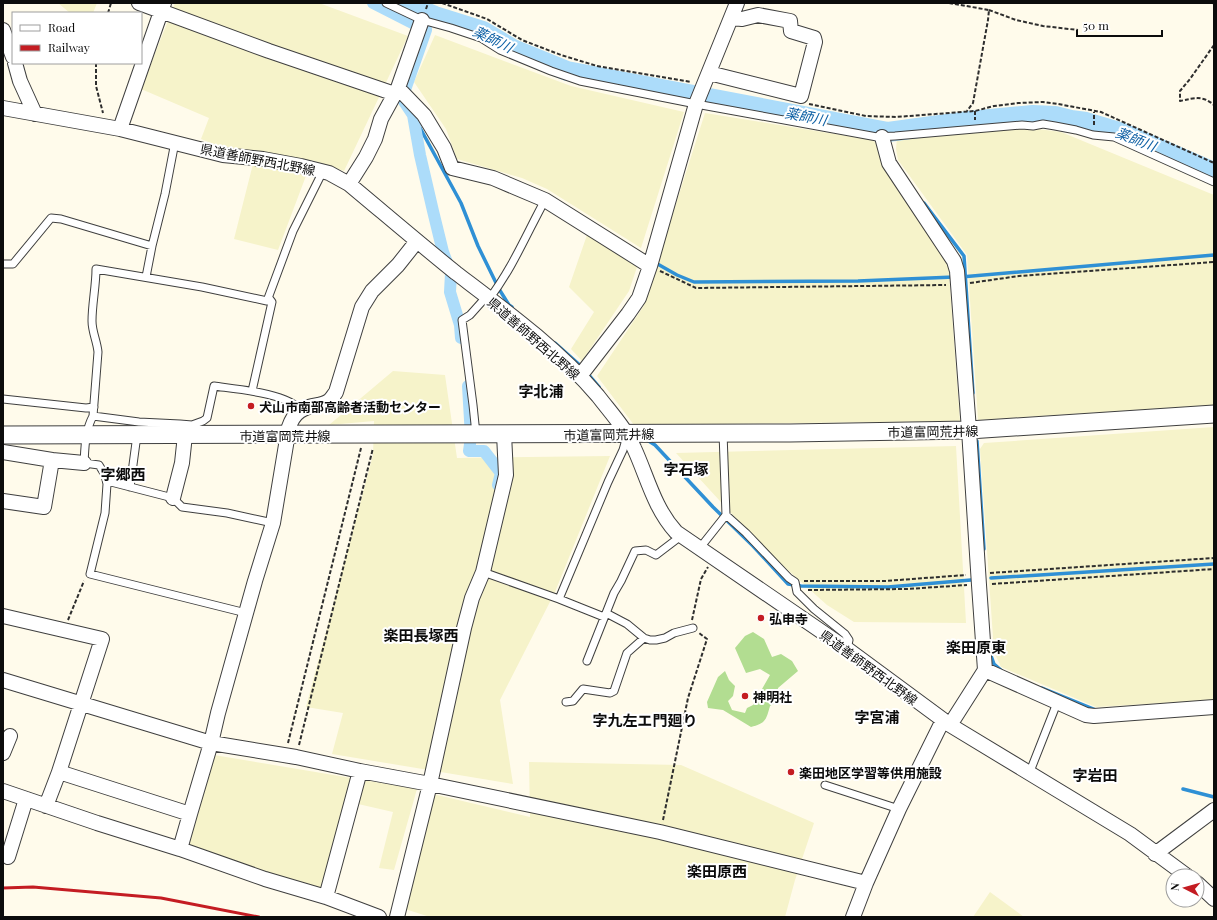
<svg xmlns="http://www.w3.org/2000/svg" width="1217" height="920" font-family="'Playfair Display','Noto Sans JP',serif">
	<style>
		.farmland { fill: #f6f3ca }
		.forest { fill: #b2dd91 }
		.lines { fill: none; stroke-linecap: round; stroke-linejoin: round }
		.stream { stroke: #2f90d5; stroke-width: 3.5 }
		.canal { stroke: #acdcfa; stroke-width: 12 }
		.river { stroke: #acdcfa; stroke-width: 20 }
		.service-casing { stroke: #3f3f3f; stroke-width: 9 }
		.minor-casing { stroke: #3f3f3f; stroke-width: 16 }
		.tertiary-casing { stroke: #3f3f3f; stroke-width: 19 }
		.path { stroke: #2e2e2e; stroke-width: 2; stroke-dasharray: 4 2; stroke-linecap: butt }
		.service { stroke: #fff; stroke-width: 7 }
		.minor { stroke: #fff; stroke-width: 14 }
		.tertiary { stroke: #fff; stroke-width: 17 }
		.rail { stroke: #c41c22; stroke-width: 3 }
		.poi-dot { fill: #c41c22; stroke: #fff; stroke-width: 1.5 }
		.labels { text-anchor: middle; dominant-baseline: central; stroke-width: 4; stroke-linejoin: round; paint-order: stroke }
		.street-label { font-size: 13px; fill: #0c0c0c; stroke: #fff }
		.poi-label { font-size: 13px; font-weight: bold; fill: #0c0c0c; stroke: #fff; text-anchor: start }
		.water-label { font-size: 14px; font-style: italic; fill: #0f61a5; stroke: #fff }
		.quarter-label { font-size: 15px; font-weight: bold; fill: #0c0c0c; stroke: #fff }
	</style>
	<rect width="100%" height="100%" fill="#fffbeb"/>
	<!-- farmland -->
	<path class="farmland" d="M58,3H97L93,13H70Z
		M175,3H319L408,36L344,171L312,160L278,250L234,239L256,152L219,146L201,139L209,118L141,89Z
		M435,35L571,86L684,112L641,248L547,189L522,178L457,159L446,129L414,82Z
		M705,113L872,140L879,145L948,261L960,421L634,425L597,376L643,307Z
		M1023,127L1061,132L1214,195V405L978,420L967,255L898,160L896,149L897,138Z
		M587,235L637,267L629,291L582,361L571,349L594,312L569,287Z
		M393,371L445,375L457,458L610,456L555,592L500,700L513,784L332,754L343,713L306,707L373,455L374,421L329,425Z
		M1214,427V700L1096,707L1001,667L994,652L980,449L984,443Z
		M956,446L966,623L854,622L827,605L779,562L730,512L676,453Z
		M214,755L417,789L394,870L379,868L393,812L345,801L321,889L183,845Z
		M529,762L681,765L814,823L795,880L785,917H430L405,909L433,794L530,817Z
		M990,892L1024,917H973Z"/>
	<!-- forest -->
	<path class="forest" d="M753,632L764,639L772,657L781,654L792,661L798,671L778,688L777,702L770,706C766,720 766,723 751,727L723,710L708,708L707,702L718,677L725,671L729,680L735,686L733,696L728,701L732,710L745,713L747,708L753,705L770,675L760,669L746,673L735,648L745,636Z"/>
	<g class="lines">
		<!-- stream -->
		<path class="stream" d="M413,115L461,203L478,246L499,289L509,305L512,307
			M924,203L964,256L973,393
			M654,262L677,275L694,282L858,281L954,277
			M961,277L1214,255
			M555,343L582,367
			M587,373L599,387
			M647,440L655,445L713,507L753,546L788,584L801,586L888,587L971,580
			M977,441L984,549
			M991,578L1214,564
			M990,653L994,664L1002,671
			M1042,688L1096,710
			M1183,789L1214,797"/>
		<!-- canal -->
		<path class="canal" d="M373,3L426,30L406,87L403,100L413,115L420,155L433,211L443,252L451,273L450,292L460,325L461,338
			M468,386L471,437L469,451H484L501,473L498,485"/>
		<!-- river -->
		<path class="river" d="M404,3L435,16L483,31L513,49L567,71L888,132L969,121L1033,115L1055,116L1071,120L1086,122L1123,133L1214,172"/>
		<defs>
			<path id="service" d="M386,3L422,20L451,28L481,38L500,50L551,71L580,81L696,104L877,137L895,136L1022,125L1033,126L1043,124L1055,126L1076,130L1093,135L1114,137L1214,182
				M3,264H13L51,218L61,219L152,246
				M146,277L152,246L165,194L175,142
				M489,299C512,269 527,233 545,200
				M252,391L272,302L269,298
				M3,399L86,408L94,407
				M93,416L98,352C97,341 92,332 92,321C92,304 96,286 96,269L202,287L267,301L293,231L323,171
				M723,433L726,515L746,533L789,578L795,582L797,592L814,609L845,634L849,640L847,649
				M476,434L473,405L462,320L470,315L487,296
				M107,484L105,475L99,465L84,463C85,446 85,431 93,416L139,422L180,424L192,425L203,421L207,418L214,386C235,389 288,393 300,410
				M130,487L137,435
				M699,549L726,515
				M483,572L559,599L604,617
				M559,599L608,482L623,450L627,436
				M246,613L90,574L105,513L107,484L111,482L173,498L182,507L227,513L273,523
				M606,613L627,624L644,638L650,640H656L665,638L674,633L693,628
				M587,661L614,593L621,581L635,551L646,550L656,555L681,536
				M566,702L573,701L583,689L610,693L614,691L627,653L644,638
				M1029,774L1057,703
				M825,785L899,809"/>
			<path id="minor" d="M139,3L269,51L395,94
				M3,30L13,57
				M15,63L20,81L35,114
				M709,73L801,96L815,42L814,38L791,31L790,21L758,15L742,19L732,18
				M398,88L424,115L444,148L452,168L493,178L545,200L650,266
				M3,108L120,129L223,155L263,159L301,166L329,173L349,184C385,214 420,244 456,273C506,311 557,348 598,396C611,413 626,429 634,448C647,476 654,508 676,532L847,649L950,725L1130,834L1187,876
				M120,129L164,3
				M882,137L889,163L954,261L957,271L969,430L979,585L985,670L950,725
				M349,184L366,157L375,139L381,119L398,88L422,20
				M580,376L628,314L639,298L650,266L696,104L737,3
				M3,452L52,460
				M173,498L182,463L185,435
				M3,501L44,507L52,460L84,463
				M3,616L102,639L59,772
				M985,670L1086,715L1094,716L1214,707
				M3,680L211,743L296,757L360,771L430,784L660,832L866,883
				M3,753L10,736
				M3,791L97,823L180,849L265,879L326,897L379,917
				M46,806L59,772L190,814L211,743L218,713L255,581L273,523L289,427C294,412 303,407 318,405C322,404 327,403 330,400C332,398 334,395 336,392L362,307L372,291L398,265L417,241
				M180,849L190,814
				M1155,854L1214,810
				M8,857L26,799
				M1197,883L1214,899
				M326,897L360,771
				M397,917L430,784L464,628L472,598L483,572L506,475L504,434
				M853,917L866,883L899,809L943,720"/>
			<path id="tertiary" d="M3,435L790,433L969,430L1214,414"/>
		</defs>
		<!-- service casing -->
		<use href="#service" class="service-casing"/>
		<!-- minor casing -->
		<use href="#minor" class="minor-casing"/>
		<!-- tertiary casing -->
		<use href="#tertiary" class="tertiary-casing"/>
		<!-- path -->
		<path class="path" d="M442,3L487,19L522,40L561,55L597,66L691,82
			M949,3L989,10L988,20L973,103L967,111
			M1213,3L1214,4
			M426,9L428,3
			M989,10L1016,20L1043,26L1078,30
			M108,13L111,3
			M1214,45L1190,79L1180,91V101C1195,98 1202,95 1214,105
			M96,63V86L103,113
			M809,104L866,116L896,117L975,111L994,106L1018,103L1043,102L1058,104L1101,112L1214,163
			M975,111V120
			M1094,125V112
			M660,271L696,288L946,285
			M970,283L1019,276L1214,262
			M990,573L1214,558
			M804,581H885L966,575
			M992,584L1214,569
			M808,590L907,589L967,585
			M68,620L84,581
			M692,620L701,579L708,567
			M288,743L361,448
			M299,745L373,448
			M663,820L688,698L707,639L699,633"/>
		<!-- service -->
		<use href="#service" class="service"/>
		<!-- minor -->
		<use href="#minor" class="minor"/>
		<!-- tertiary -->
		<use href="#tertiary" class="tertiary"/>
		<!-- rail -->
		<path class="rail" d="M3,888L33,887L161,898L259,917"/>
	</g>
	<!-- markers -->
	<g class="poi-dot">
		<circle cx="251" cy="406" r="4"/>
		<circle cx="761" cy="618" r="4"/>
		<circle cx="745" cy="696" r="4"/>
		<circle cx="791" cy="772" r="4"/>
	</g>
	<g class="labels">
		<!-- street labels -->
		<g class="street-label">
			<text transform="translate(258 159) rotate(11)">県道善師野西北野線</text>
			<text transform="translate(534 338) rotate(41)">県道善師野西北野線</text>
			<text transform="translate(933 431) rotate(-1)">市道富岡荒井線</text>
			<text transform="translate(609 434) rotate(-1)">市道富岡荒井線</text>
			<text x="285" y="435">市道富岡荒井線</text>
			<text transform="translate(869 667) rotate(36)">県道善師野西北野線</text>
		</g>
		<!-- poi labels -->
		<g class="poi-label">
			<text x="259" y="406">犬山市南部高齢者活動センター</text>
			<text x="769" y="618">弘申寺</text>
			<text x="753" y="696">神明社</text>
			<text x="799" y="772">楽田地区学習等供用施設</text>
		</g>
		<!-- water labels -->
		<g class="water-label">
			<text transform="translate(493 39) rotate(26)">薬師川</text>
			<text transform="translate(806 116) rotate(11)">薬師川</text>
			<text transform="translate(1136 139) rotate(21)">薬師川</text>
		</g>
		<!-- quarter labels -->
		<g class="quarter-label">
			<text x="541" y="391">字北浦</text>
			<text x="686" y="469">字石塚</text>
			<text x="123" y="474">字郷西</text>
			<text x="421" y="635">楽田長塚西</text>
			<text x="976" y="647">楽田原東</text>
			<text x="877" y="717">字宮浦</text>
			<text x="645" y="720">字九左エ門廻り</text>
			<text x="1095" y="775">字岩田</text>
			<text x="717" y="871">楽田原西</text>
		</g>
	</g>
	<!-- border -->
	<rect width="1217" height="920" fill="none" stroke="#0c0c0c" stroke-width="8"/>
	<!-- legend -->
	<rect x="12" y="12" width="130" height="52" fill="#ffffff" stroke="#9e9e9e"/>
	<rect x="20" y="25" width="20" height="6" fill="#ffffff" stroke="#9e9e9e"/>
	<text x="48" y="32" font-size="12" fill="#0c0c0c">Road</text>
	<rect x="20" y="45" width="20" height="6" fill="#c41c22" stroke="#9e9e9e"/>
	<text x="48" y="52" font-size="12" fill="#0c0c0c">Railway</text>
	<!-- north arrow -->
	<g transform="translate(1185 888) rotate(276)"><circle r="19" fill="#ffffff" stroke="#9e9e9e"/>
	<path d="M0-3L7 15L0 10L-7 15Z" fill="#c41c22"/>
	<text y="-6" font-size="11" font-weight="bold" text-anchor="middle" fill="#0c0c0c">N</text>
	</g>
	<!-- scale -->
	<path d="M1077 30v6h85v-6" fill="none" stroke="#0c0c0c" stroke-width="2"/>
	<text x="1083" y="30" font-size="12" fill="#0c0c0c" stroke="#ffffff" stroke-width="3" paint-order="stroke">50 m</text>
</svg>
